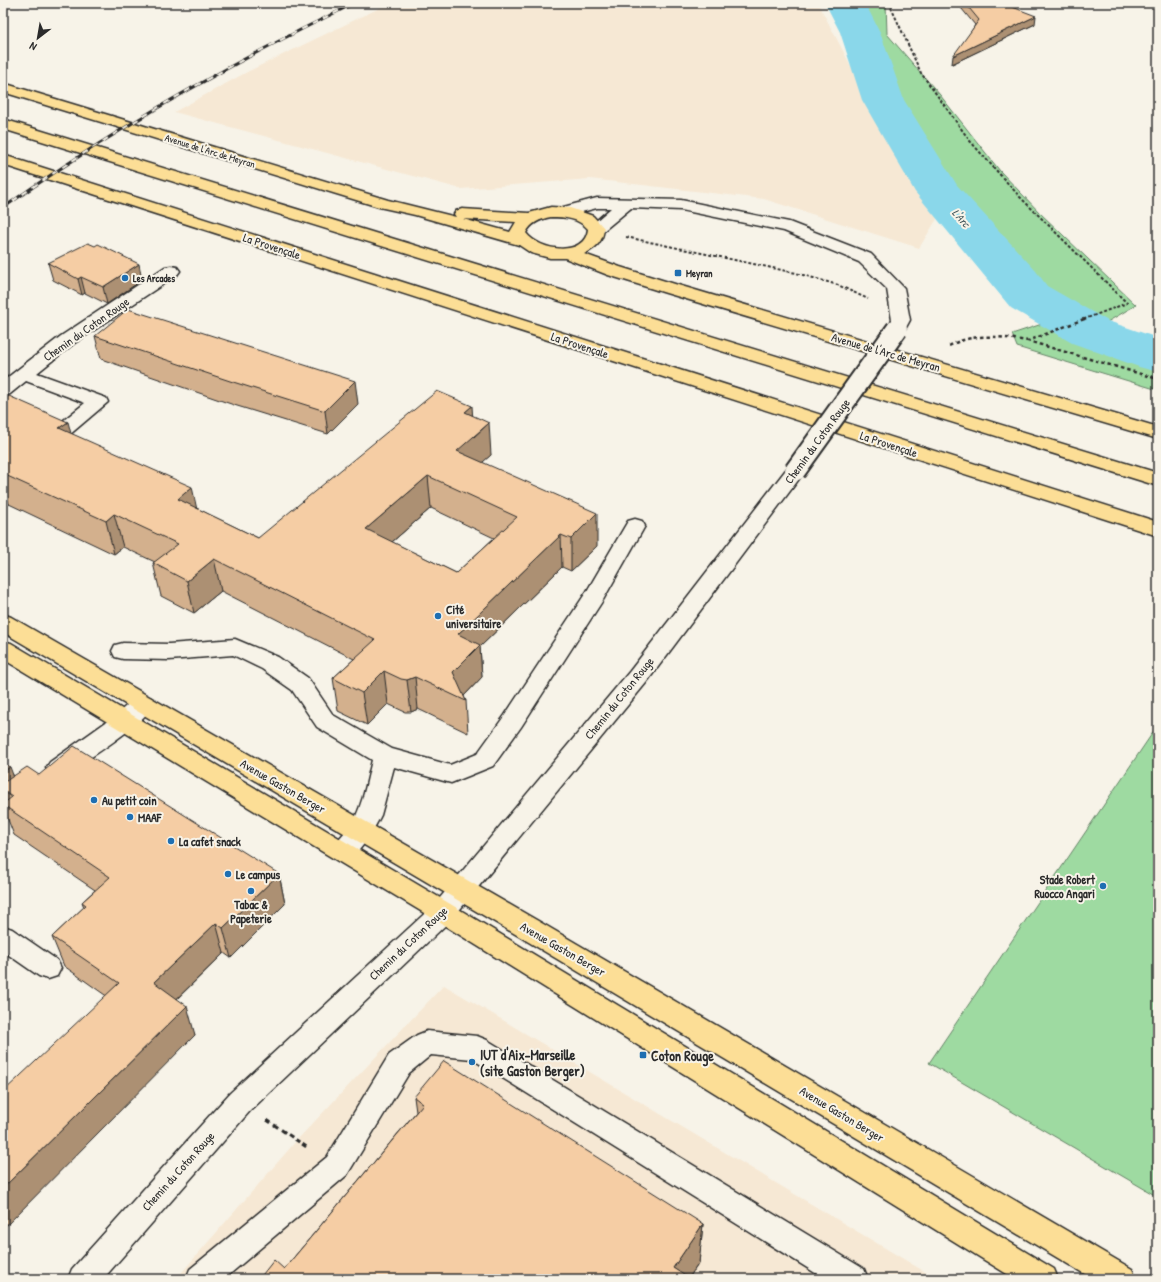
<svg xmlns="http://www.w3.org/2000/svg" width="1161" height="1282" font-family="'Patrick Hand',sans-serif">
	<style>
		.built { fill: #f6e8d4 }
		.green { fill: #9edaa1; stroke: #648266 }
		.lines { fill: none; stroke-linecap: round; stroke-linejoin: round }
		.river { fill: #8ad7ea; fill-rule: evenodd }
		.minor-casing { stroke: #2b2b2b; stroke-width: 3 }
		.major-casing { stroke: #2b2b2b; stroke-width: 3 }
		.highway-casing { stroke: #2b2b2b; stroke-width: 3 }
		.path-far2 { stroke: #2b2b2b; stroke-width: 2; stroke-dasharray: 3 2; stroke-linecap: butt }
		.path-far1 { stroke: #2b2b2b; stroke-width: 2.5; stroke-dasharray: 3.5 3; stroke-linecap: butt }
		.path { stroke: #2b2b2b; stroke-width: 3; stroke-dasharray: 5 3.5; stroke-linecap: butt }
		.minor { fill: #f7f3e8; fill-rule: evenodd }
		.major { fill: #fcde96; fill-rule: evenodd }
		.highway { fill: #fcde96; fill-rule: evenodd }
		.rail-casing { stroke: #2b2b2b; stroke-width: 3 }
		.rail { stroke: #f7f3e8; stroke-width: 2; stroke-dasharray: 6; stroke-linecap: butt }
		.minor-bridge-casing { stroke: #2b2b2b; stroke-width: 24; stroke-linecap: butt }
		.minor-bridge { stroke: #f7f3e8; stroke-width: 20 }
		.wall { fill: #d3b08d; stroke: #2b2b2b; fill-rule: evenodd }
		.shaded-wall { fill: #ac9073; stroke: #2b2b2b }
		.building { fill: #f5cda4; stroke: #2b2b2b; fill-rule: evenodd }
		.poi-dot { fill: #1f6fb2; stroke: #f7f3e8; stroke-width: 1.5 }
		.labels { text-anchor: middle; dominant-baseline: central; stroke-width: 4; stroke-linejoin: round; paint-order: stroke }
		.far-street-label { font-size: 10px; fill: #2b2b2b; stroke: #f7f3e8 }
		.far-poi-label { font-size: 10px; font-weight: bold; fill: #2b2b2b; stroke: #f7f3e8; text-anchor: start }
		.far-water-label { font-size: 11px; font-style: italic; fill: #43565b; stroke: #f7f3e8 }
		.street-label { font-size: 12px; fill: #2b2b2b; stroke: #f7f3e8 }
		.poi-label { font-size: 12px; font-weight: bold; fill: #2b2b2b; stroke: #f7f3e8; text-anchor: start }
		.near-poi-label { font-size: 14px; font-weight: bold; fill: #2b2b2b; stroke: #f7f3e8; text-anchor: start }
	</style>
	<rect width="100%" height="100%" fill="#f7f3e8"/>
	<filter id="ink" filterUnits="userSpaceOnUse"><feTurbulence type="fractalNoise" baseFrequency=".025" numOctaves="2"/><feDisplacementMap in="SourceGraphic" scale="8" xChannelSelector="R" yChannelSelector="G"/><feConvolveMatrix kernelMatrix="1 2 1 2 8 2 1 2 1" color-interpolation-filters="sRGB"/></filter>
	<g filter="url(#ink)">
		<!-- built -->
		<path class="built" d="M390,3H818L876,114L937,219L919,248L764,199L590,179L461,189L174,112L247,72Z
			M444,985L937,1279H176L297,1140Z"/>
		<!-- green -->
		<path class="green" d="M845,3H886L887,34L940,95L1000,171L1040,213L1136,305L1090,332L1158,356V390L1017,347L1012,334L1063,317L1029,297L1018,282L938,192L883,100L860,32Z
			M1158,725V1197L929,1063Z"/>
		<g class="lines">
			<!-- river -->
			<path class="river" d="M825,3H865L880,32L904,100L957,185L1036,271L1047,286L1108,321L1158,338V372L1139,367L1072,343L1011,308L915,192L862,100L840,32Z"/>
			<defs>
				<path id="minor" d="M597,198L681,200L789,222L871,254L904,288L910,320L903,333L897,334L891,333L888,329L892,320L887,289L859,262L784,231L681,210L631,208L602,232L596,233L590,232L588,228L611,208H597L562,217L556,215L554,212L556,209Z
					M171,266L177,267L180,271L177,275L73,344L37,373L106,398L108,402L68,436L61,438L54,436L51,432L54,428L85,403L26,381L10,394L3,396V381L61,336L165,267Z
					M795,465L802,467L805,471L646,683L452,919L250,1111L103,1279H68L72,1269L230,1093L434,905L630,671L788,467Z
					M635,519L642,521L645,526L603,600L521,727L493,766L451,783L394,767L381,815C375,827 358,860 342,861C340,861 336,859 333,858L330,851C336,840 346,833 353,822C363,804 367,780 372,760L317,727L292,690L262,669L233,655L169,660L123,659L115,657L112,651L115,645L123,643L169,644L235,639L278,657L308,678L333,715L392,749L450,765L477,754L505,715L587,591L628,521Z
					M143,696L151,698L154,704C142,726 89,758 66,774L58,777L50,774L46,768L50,762L116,715L135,698Z
					M3,926L12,929L57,960L61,968L57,976L48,979L39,976L3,951Z
					M427,1031L477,1036L487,1040L864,1269L868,1279H825L472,1059L431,1055L409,1073L347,1175L224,1279H186L190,1269L327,1157L389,1055L417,1035Z"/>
				<path id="major" d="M3,83L388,200L456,217L454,214L456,211L462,209L529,213L551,207L570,208L593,216L604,228C603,242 596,248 584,254L620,267L678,285L1158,427V439L666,293L608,275L565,258H550L531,253L519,245L415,215L379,207L3,92ZM551,217C565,217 578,218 588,229C585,258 539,251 526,233C531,223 540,219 551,217ZM463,219L516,222L510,232Z
					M3,614L11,617L545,925L1132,1269L1136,1279H1093L527,941L3,632Z
					M3,641L11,643L452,905L1054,1269L1058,1279H1015L434,919L3,659Z"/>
				<path id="highway" d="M3,119L1158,473V486L3,129Z
					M3,155L1158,522V536L3,165Z"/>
			</defs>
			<!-- minor casing -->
			<use href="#minor" class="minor-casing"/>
			<!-- major casing -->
			<use href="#major" class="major-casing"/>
			<!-- highway casing -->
			<use href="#highway" class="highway-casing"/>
			<!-- path-far2 -->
			<path class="path-far2" d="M889,3L921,73L970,141L1020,197L1127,303L1082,320
				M626,237L796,273L838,285L868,299"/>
			<!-- path-far1 -->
			<path class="path-far1" d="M1084,319L1028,341L1158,379
				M949,346C974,332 1001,337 1028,341"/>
			<!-- path -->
			<path class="path" d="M267,1120L308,1148"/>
			<!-- minor -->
			<use href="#minor" class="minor"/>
			<!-- major -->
			<use href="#major" class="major"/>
			<!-- highway -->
			<use href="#highway" class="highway"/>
			<defs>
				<path id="rail" d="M3,208C114,129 232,62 355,3"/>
			</defs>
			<!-- rail casing -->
			<use href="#rail" class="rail-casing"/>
			<!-- rail -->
			<use href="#rail" class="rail"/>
			<defs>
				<path id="minor-bridge" d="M795,471L897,329"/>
			</defs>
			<!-- minor-bridge casing -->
			<use href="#minor-bridge" class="minor-bridge-casing"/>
			<!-- minor-bridge -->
			<use href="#minor-bridge" class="minor-bridge"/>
		</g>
		<!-- wall -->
		<path class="wall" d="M957,3H1002L1035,24L952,64L975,25Z
			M48,263L142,280L107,304L85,293L82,295L53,280Z
			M95,336L358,404L328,434L234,405L101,359Z
			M3,400L71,434L196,508L258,538L472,416L491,455L482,462L597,546L571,571L562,567L480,647L482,677L464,696L466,701L468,733L418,709L411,712H405L388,704L367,725L338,711L333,678L354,659L221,591L194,613L161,596L153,563L155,562L123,547L114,554L9,504L3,509ZM431,508L494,538L456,573L392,542Z
			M3,762L14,776L39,775L279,874L285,904L231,958L224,953L177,999L195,1035L105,995L64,966L52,937L84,907L82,902L95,890L14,835L3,807Z
			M414,1097L703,1224L699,1263L689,1278L284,1269L416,1112Z"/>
		<!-- shaded-wall -->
		<path class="shaded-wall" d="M1036,16L1035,24L952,64L953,56Z
			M139,264L142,280L107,304L103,287Z
			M81,277L85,293L82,295L78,279Z
			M355,381L358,404L328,434L325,411Z
			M472,406L474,437L489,423L491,455L459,483L457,451L465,412Z
			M68,422L76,453L59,428Z
			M428,476L431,508L370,561L366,529Z
			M3,483L9,504L3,509Z
			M192,487L199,519L178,499Z
			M597,513V546L571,571V539Z
			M114,514L123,547L114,554L106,521Z
			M561,535L562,567L480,647L482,677L461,699L453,672L458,634Z
			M214,559L221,591L194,613L187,581Z
			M384,671L388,704L367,725L362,693Z
			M415,677L418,709L411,712L407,680Z
			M10,767L16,783L3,791V772Z
			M279,874L285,904L231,958L223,928Z
			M216,923L224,953L163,1012L154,982Z
			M187,1006L195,1035L3,1229V1188Z
			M703,1224L699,1263L688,1279L673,1268Z"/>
		<!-- building -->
		<path class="building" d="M965,3H1002L1036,16L953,56L979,20Z
			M88,243L95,246L98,244L139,264L103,287L81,277L78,279L48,263Z
			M128,309L355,381L325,411L230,381L95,336Z
			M437,391L472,406L465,412L489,423L457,451L597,513L571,539L561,535L458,634L480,645L453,672L466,701L415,677L407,680L401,679L384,671L362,693L333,678L375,640L214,559L187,581L153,563L178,544L114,514L106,521L3,474V400L9,396L68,422L59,428L192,487L178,499L258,538ZM428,476L517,517L456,573L366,529Z
			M74,746L279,874L223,928L216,923L154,982L187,1006L3,1188V1092L119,983L52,937L86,905L82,902L110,877L3,805V804L12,797L3,791V783L27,767L39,775Z
			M3,762L10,767L3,772Z
			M444,1061L703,1224L673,1268L690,1279H259L274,1260L284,1269L423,1104L414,1097Z"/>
	</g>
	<!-- markers -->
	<g class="poi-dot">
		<rect x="674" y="269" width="8" height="8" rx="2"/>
		<circle cx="125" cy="278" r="4"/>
		<circle cx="438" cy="616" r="4"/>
		<circle cx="94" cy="800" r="4"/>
		<circle cx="130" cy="817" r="4"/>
		<circle cx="171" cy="841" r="4"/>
		<circle cx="228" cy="874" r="4"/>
		<circle cx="1103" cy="886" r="4"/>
		<circle cx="251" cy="891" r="4"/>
		<rect x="639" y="1051" width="8" height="8" rx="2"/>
		<circle cx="472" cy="1062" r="4"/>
	</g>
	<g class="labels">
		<!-- far-street labels -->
		<g class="far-street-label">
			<text transform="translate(210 151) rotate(17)">Avenue de l'Arc de Meyran</text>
		</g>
		<!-- far-poi labels -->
		<g class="far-poi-label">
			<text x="686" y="273">Meyran</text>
			<text x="133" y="278">Les Arcades</text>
		</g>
		<!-- far-water labels -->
		<g class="far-water-label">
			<text transform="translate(961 218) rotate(49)">L'Arc</text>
		</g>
		<!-- street labels -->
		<g class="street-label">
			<text transform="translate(272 246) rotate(18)">La Provençale</text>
			<text transform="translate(86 329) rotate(-35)">Chemin du Coton Rouge</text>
			<text transform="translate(580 345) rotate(18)">La Provençale</text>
			<text transform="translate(886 352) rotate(16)">Avenue de l'Arc de Meyran</text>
			<text transform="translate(817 441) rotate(-54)">Chemin du Coton Rouge</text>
			<text transform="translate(889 444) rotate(18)">La Provençale</text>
			<text transform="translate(619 698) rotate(-51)">Chemin du Coton Rouge</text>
			<text transform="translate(283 786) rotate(30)">Avenue Gaston Berger</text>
			<text transform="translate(408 943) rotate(-43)">Chemin du Coton Rouge</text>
			<text transform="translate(563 949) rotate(30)">Avenue Gaston Berger</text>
			<text transform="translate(842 1114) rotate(31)">Avenue Gaston Berger</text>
			<text transform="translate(178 1171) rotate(-48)">Chemin du Coton Rouge</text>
		</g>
		<!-- poi labels -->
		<g class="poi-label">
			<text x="446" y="609">Cité<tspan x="446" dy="14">universitaire</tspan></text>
			<text x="102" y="800">Au petit coin</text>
			<text x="138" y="817">MAAF</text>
			<text x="179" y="841">La cafet snack</text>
			<text x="236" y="874">Le campus</text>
			<text x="1095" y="879" text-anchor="end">Stade Robert<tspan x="1095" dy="14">Ruocco Angari</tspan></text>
			<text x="251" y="904" text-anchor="middle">Tabac &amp;<tspan x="251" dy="14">Papeterie</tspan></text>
		</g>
		<!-- near-poi labels -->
		<g class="near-poi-label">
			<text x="480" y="1054">IUT d'Aix-Marseille<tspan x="480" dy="16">(site Gaston Berger)</tspan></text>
			<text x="651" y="1055">Coton Rouge</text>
		</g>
	</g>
	<!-- margin -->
	<rect width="1161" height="1282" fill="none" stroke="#f7f3e8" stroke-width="16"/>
	<rect x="8" y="8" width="1145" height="1266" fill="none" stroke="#2b2b2b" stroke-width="1.5" filter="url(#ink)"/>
	<!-- north arrow -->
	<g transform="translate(38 38) rotate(211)" stroke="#f7f3e8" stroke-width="3" paint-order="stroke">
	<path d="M0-3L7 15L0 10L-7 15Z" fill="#2b2b2b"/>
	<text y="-6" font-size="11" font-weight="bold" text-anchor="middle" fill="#2b2b2b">N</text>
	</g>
</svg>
